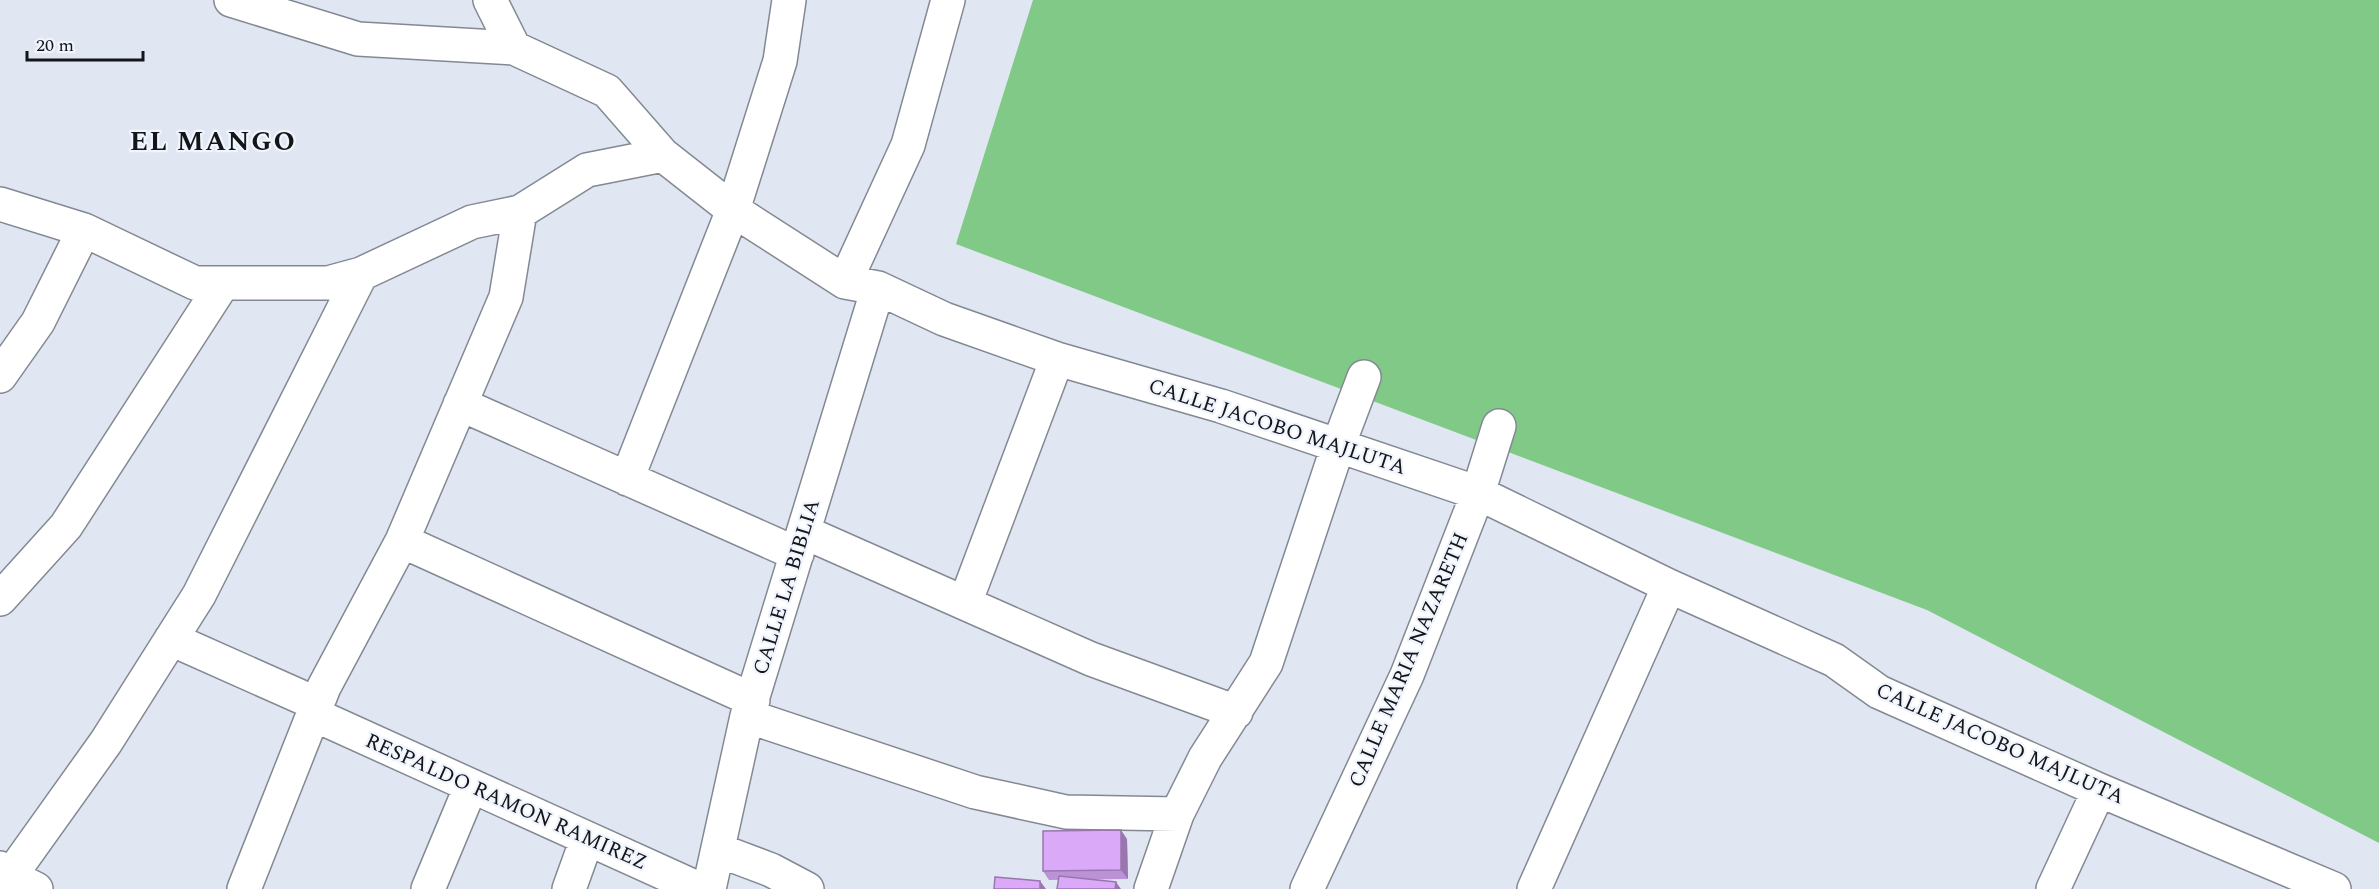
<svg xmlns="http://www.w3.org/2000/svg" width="2379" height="889" font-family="Spectral,serif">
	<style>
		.forest { fill: #80c986 }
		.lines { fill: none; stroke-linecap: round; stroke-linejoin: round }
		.minor-casing { stroke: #838993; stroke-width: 36 }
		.minor { stroke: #fff; stroke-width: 33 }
		.wall { fill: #bb92d6 }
		.shaded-wall { fill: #9977ae }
		.building { fill: #daaaf9; stroke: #9977ae; stroke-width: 1.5 }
		.labels { text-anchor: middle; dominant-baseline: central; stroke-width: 4.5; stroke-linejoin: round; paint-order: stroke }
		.street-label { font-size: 21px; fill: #131519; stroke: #eff4fd }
		.district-label { font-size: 27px; font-weight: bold; letter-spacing: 1.5px; fill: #131519; stroke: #eff4fd }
	</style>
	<rect width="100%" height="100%" fill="#e0e7f2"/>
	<!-- forest -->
	<path class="forest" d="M1033,0H2379V843L1927,610L956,244Z"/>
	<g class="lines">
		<defs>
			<path id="minor" d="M231,0L358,39L514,48L607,91L663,155L733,210L845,282L878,288L944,319L1057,359L1221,406L1478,493L1669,586L1834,660L1879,692L2099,790L2334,889
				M490,0L514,48
				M0,204L84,230L195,283H328L361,274L472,222L520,212L587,170L663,155
				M845,282L908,145L948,0
				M0,376L38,322L84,230
				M460,404L797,554
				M627,479L733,210L780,61L789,0
				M804,532L1091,659L1236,712
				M402,541L753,700
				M0,599L66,526L223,283
				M965,603L1057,359
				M171,639L317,704
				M313,714L699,889
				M747,716L975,792L1066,812L1177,814
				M718,850L771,870L807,889
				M0,868L10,876L36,889
				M1,889L106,742L199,595L361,274
				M244,889L324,687L402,541L506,297L520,212
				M428,889L471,786
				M569,889L587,839
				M709,889L747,716L878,288
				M1151,889L1177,814L1205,758L1266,663L1338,446L1364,377
				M1307,889L1407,675L1478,493L1499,426
				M1534,889L1669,586
				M2053,889L2099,790"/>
		</defs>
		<!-- minor casing -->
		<use href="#minor" class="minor-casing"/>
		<!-- minor -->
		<use href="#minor" class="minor"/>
	</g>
	<!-- wall -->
	<path class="wall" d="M1127,839L1128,879L1049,880L1043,871Z"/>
	<!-- shaded-wall -->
	<path class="shaded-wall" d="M1121,830L1127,839L1128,879L1121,870Z
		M1040,881L1046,889H1040Z
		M1116,882L1121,889H1115Z"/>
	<!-- building -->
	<path class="building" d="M1121,830V870L1043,871V831Z
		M1059,876L1116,882L1115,889H1057Z
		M995,877L1040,881V889H994Z"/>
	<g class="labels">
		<!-- street labels -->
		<g class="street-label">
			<text transform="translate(1277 427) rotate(18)">CALLE JACOBO MAJLUTA</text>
			<text transform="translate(787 587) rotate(-73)">CALLE LA BIBLIA</text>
			<text transform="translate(1409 660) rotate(-67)">CALLE MARIA NAZARETH</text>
			<text transform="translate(2000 744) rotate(24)">CALLE JACOBO MAJLUTA</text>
			<text transform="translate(506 802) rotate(24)">RESPALDO RAMON RAMIREZ</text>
		</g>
		<!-- district labels -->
		<g class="district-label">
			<text x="213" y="142">EL MANGO</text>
		</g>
	</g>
	<!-- scale -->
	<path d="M27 51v9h116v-9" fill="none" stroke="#131519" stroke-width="3"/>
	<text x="36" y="51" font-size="18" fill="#131519" stroke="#eff4fd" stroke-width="4.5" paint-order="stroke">20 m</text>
</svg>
